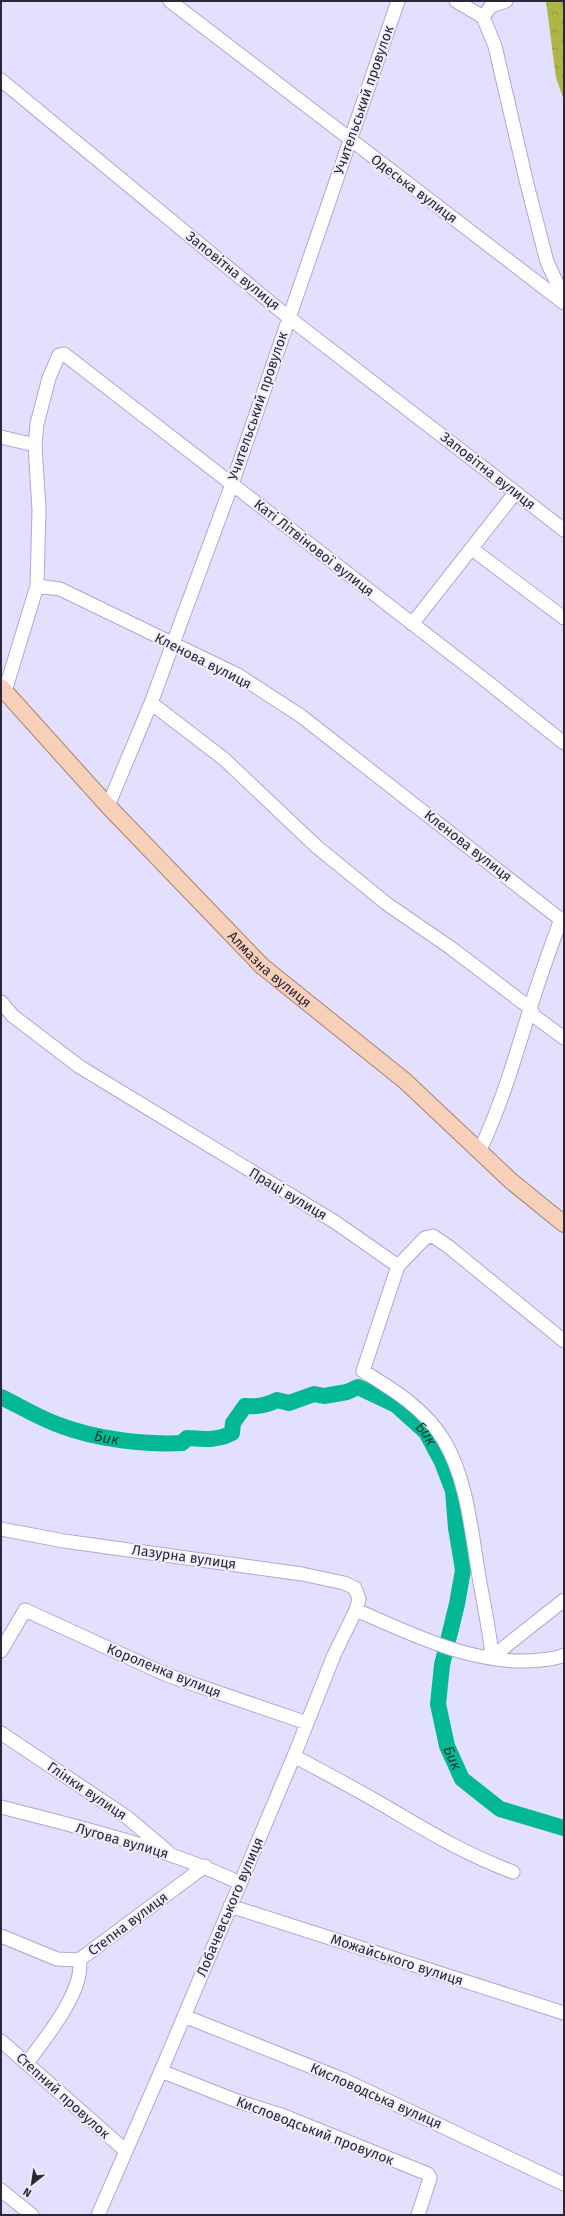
<svg xmlns="http://www.w3.org/2000/svg" width="565" height="2216" font-family="'Fira Sans',sans-serif">
	<style>
		.forest { fill: url(#forest-crowns) }
		.lines { fill: none; stroke-linecap: round; stroke-linejoin: round }
		.river { stroke: #02b895; stroke-width: 16 }
		.minor-casing { stroke: #afa7d8; stroke-width: 15 }
		.major-casing { stroke: #ab806e; stroke-width: 18 }
		.minor { stroke: #fff; stroke-width: 13 }
		.major { stroke: #f6d0b9; stroke-width: 16 }
		.labels { text-anchor: middle; dominant-baseline: central; stroke-width: 4; stroke-linejoin: round; paint-order: stroke }
		.street-label { font-size: 14px; fill: #2a273a; stroke: #f0eff9 }
		.water-label { font-size: 15px; font-style: italic; fill: #004133; stroke: #f0eff9 }
	</style>
	<defs>
		<pattern id="forest-crowns" width="20" height="18" patternUnits="userSpaceOnUse"><rect width="20" height="18" fill="#afb647"/><path d="M2 6a3 3 0 1 1 6 0M12 15a3 3 0 1 1 6 0" fill="none" stroke="#8f943c"/></pattern>
	</defs>
	<rect width="100%" height="100%" fill="#e3dffe"/>
	<!-- forest -->
	<path class="forest" d="M546,1H564V100L556,78Z"/>
	<g class="lines">
		<!-- river -->
		<path class="river" id="s1" d="M1,1397C20,1406 39,1418 59,1425C95,1439 144,1445 182,1443L187,1438C203,1439 217,1441 232,1433L233,1423L245,1406C257,1407 266,1406 277,1400L289,1403L314,1394L324,1396L347,1392L358,1387L396,1405L426,1432L442,1462L453,1491L456,1528L463,1570L457,1604L442,1665L438,1704L447,1746L462,1779L500,1809L564,1828"/>
		<defs>
			<path id="minor" d="M170,1L564,303
				M456,1L483,17L495,46L527,184L547,262L564,298
				M483,17L491,6L506,1
				M1,80L288,317L564,530
				M1,437L35,445
				M472,549L564,618
				M412,624L515,493
				M1,694L5,691L37,586
				M151,703L224,759L317,847L387,904L451,948L518,999L530,1008L534,1016L564,1038
				M564,743L480,676L64,354L59,355L49,378L37,424L35,445L39,510L37,586L60,589L238,675L301,716L564,922
				M108,806L151,703L232,484L398,1
				M1,1002L13,1016L80,1067L335,1222L398,1266L425,1238L433,1236L449,1247L564,1341
				M480,1150C502,1103 515,1058 530,1009C539,979 550,949 561,919
				M398,1266L363,1371C392,1389 424,1408 443,1439C469,1481 472,1541 481,1588C485,1611 490,1633 492,1657
				M1,1529L64,1541L302,1574L344,1583L355,1588L359,1599L356,1610L334,1655L294,1756L161,2071L98,2215
				M356,1610C414,1635 476,1667 540,1660C548,1659 557,1659 564,1655
				M1,1651L25,1610L167,1675L307,1723
				M492,1657L564,1600
				M1,1733L128,1818L167,1851
				M294,1756C325,1773 356,1789 385,1806C429,1832 465,1854 513,1872
				M1,1807C82,1828 164,1847 240,1883
				M230,1906L564,2013
				M1,1936L57,1959L79,1960L205,1866
				M184,2016L342,2079L564,2184
				M1,2041L126,2151
				M27,2063C44,2040 86,1989 79,1960
				M161,2071L237,2101L284,2116L428,2174L430,2178L418,2215
				M1,2190L32,2215"/>
			<g id="major">
				<path id="s2" d="M1,687L108,806L262,966L405,1081L511,1181L564,1224"/>
			</g>
		</defs>
		<!-- minor casing -->
		<use href="#minor" class="minor-casing"/>
		<!-- major casing -->
		<use href="#major" class="major-casing"/>
		<!-- minor -->
		<use href="#minor" class="minor"/>
		<!-- major -->
		<use href="#major" class="major"/>
	</g>
	<g class="labels">
		<!-- street labels -->
		<g class="street-label">
			<text transform="translate(364 100) rotate(-71)">Учительський провулок</text>
			<text transform="translate(414 189) rotate(37)">Одеська вулиця</text>
			<text transform="translate(233 271) rotate(39)">Заповітна вулиця</text>
			<text transform="translate(258 406) rotate(-71)">Учительський провулок</text>
			<text transform="translate(488 471) rotate(38)">Заповітна вулиця</text>
			<text transform="translate(314 548) rotate(38)">Каті Літвінової вулиця</text>
			<text transform="translate(203 661) rotate(27)">Кленова вулиця</text>
			<text transform="translate(468 846) rotate(38)">Кленова вулиця</text>
			<text stroke="none"><textPath href="#s2" startOffset="390">Алмазна вулиця</textPath></text>
			<text transform="translate(288 1194) rotate(31)">Праці вулиця</text>
			<text transform="translate(184 1557) rotate(8)">Лазурна вулиця</text>
			<text transform="translate(164 1671) rotate(22)">Короленка вулиця</text>
			<text transform="translate(87 1791) rotate(34)">Глінки вулиця</text>
			<text transform="translate(122 1841) rotate(16)">Лугова вулиця</text>
			<text transform="translate(230 1907) rotate(-67)">Лобачевського вулиця</text>
			<text transform="translate(128 1924) rotate(-37)">Степна вулиця</text>
			<text transform="translate(397 1960) rotate(18)">Можайського вулиця</text>
			<text transform="translate(63 2096) rotate(42)">Степний провулок</text>
			<text transform="translate(376 2096) rotate(24)">Кисловодська вулиця</text>
			<text transform="translate(315 2131) rotate(21)">Кисловодський провулок</text>
		</g>
		<!-- water labels -->
		<g class="water-label">
			<text stroke="none"><textPath href="#s1" startOffset="475">Бик</textPath></text>
			<text stroke="none"><textPath href="#s1" startOffset="114">Бик</textPath></text>
			<text stroke="none"><textPath href="#s1" startOffset="811">Бик</textPath></text>
		</g>
	</g>
	<!-- border -->
	<rect width="565" height="2216" fill="none" stroke="#2a273a" stroke-width="4"/>
	<!-- north arrow -->
	<g transform="translate(32 2184) rotate(210)" stroke="#f0eff9" stroke-width="3" paint-order="stroke">
	<path d="M0-3L7 15L0 10L-7 15Z" fill="#2a273a"/>
	<text y="-6" font-size="11" font-weight="bold" text-anchor="middle" fill="#2a273a">N</text>
	</g>
</svg>
